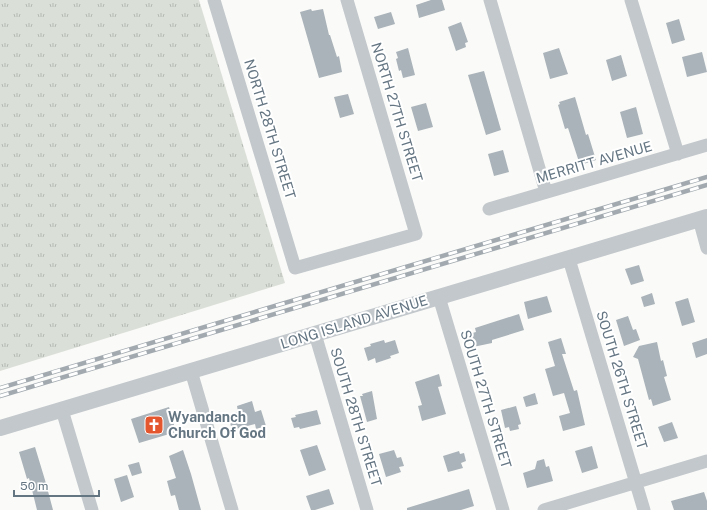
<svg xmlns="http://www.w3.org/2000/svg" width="707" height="510" font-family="'Public Sans',sans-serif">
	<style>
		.grass { fill: url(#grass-tufts) }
		.building { fill: #aab3b9 }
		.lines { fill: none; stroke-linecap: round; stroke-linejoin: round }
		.minor { stroke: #c3c8cc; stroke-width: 13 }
		.tertiary { stroke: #c3c8cc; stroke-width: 16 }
		.rail-casing { stroke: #a2aab0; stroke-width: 4.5 }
		.rail { stroke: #fff; stroke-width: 3; stroke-dasharray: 9; stroke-linecap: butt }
		.labels { text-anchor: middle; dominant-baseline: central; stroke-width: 4; stroke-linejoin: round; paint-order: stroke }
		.street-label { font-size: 14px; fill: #657683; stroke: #fff }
		.poi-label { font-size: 14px; font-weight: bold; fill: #657683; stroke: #fff; text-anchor: start }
	</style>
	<defs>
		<pattern id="grass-tufts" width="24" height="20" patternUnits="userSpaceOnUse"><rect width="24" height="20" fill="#dadfd7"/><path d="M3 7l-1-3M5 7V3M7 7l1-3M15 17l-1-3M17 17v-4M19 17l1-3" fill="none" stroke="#b4b9b4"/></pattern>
	</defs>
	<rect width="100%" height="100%" fill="#fafaf8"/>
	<!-- grass -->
	<path class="grass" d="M0,0H199L285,283L0,371Z"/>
	<!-- building -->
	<path class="building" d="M431,0H442L445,10L419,18L416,5Z
		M311,9L312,11L323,9L329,35H330L337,57L339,56L342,72L319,78L300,12Z
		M391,12L395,24L378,29L374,17Z
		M679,19L685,40L672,44L666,23Z
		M461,22L468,42L465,43L466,47L456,51L448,27Z
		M408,48L415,75L403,78L401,70L399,71L396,59L398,58L396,52Z
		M559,48L568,74L550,79L543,53Z
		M702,52L707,72L687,77L682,57Z
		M621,55L627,76L612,81L606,60Z
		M484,71L501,130L486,135L468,75Z
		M348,94L354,114L340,118L334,97Z
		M575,97L586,135L588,134L596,160L580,165L568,128L565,129L558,105L560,104L559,102Z
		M426,103L433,127L418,131L411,107Z
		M636,107L643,134L627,138L620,112Z
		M503,150L509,172L494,176L488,154Z
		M639,265L644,281L631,285L625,269Z
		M652,293L655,304L644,307L641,297Z
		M547,296L552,312L528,319L524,302Z
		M688,298L695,322L682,326L675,302Z
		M519,314L524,330L492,340V343L473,347L469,334L476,332L475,328Z
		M628,316L633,330L636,329L640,340L624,346L616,320Z
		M561,338L566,354H562L574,391L577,390L585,425L563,431L559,416L570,413L564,393L553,396L545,369L555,366L548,342Z
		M707,338V354L696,358L692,343Z
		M384,340L385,343L395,340L399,353L390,356L391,358L376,363L375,358L368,361L364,348L371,346L370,344Z
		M657,342L661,361L663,360L667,376L664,377L671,400L653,406L651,399L649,400L638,359L633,357L639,346Z
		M439,374L442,386L438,387L446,414L422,421L418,406L422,405L415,382Z
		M372,391L377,419L367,422L360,396H363L362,394Z
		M535,393L538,404L526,407L523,397Z
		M252,401L255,412L261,410L266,426L256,429L255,424L232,430L228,415L238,412L237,406Z
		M516,406L521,424L518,425L519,429L510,431L509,427L505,428L501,410Z
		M169,407L176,432L139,443L131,419Z
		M317,410L321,424L300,429L299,427L294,428L291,418L296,417L295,415Z
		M672,422L678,438L664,442L658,427Z
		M317,445L326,470L309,476L300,450Z
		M592,446L598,468L582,473L575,451Z
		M35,447L45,480L53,510H37L29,478L27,479L19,452Z
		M183,450L191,474L201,510H179L175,495L171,496L167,481L176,478L169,456Z
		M394,450L397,458L401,457L404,466L399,467L401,472L386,477L379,454Z
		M459,451L460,454L464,453L466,461L461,463L463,468L448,472L443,456Z
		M544,459L546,467L549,466L553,481L527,488L523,473L535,469L537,461Z
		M139,462L142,473L132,476L128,465Z
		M127,475L134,497L121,502L114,479Z
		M329,489L334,504L315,510H311L306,496Z
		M469,489L474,506L461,510H407V508Z
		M704,492L707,501V510H674L671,501Z"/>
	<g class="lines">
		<!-- minor -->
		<path class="minor" d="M214,0L295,268L416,234L347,0
			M490,0L546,192
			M631,0L678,154
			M489,209L707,145
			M699,219L707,248
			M569,259L644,510
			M439,297L503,510
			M315,334L367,510
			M191,371L232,510
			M62,410L92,510
			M544,510L707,461"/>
		<!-- tertiary -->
		<path class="tertiary" d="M0,428L707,217"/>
		<defs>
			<path id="rail" d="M0,388L707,177
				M0,396L707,185"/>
		</defs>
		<!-- rail casing -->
		<use href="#rail" class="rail-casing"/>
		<!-- rail -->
		<use href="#rail" class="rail"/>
	</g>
	<!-- icons -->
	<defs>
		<symbol id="church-square" viewBox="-11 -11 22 22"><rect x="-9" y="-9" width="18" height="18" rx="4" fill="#e4572e" stroke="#fff"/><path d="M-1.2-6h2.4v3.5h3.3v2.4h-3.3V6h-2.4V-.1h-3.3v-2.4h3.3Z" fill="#fff"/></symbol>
	</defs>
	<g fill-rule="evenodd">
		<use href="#church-square" x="143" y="414" width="22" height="22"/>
	</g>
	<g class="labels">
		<!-- street labels -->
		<g class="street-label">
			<text transform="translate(397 112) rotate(73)">NORTH 27TH STREET</text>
			<text transform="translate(270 129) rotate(73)">NORTH 28TH STREET</text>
			<text transform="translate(594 162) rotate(-16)">MERRITT AVENUE</text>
			<text transform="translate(354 322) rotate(-17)">LONG ISLAND AVENUE</text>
			<text transform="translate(622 380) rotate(73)">SOUTH 26TH STREET</text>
			<text transform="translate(486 399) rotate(73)">SOUTH 27TH STREET</text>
			<text transform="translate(356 417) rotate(73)">SOUTH 28TH STREET</text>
		</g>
		<!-- poi labels -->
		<g class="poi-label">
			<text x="168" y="417">Wyandanch<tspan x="168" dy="16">Church Of God</tspan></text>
		</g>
	</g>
	<!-- scale -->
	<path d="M14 490v6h85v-6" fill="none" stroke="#657683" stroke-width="2"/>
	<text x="20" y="490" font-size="12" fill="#657683" stroke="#ffffff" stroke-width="3" paint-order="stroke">50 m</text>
</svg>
